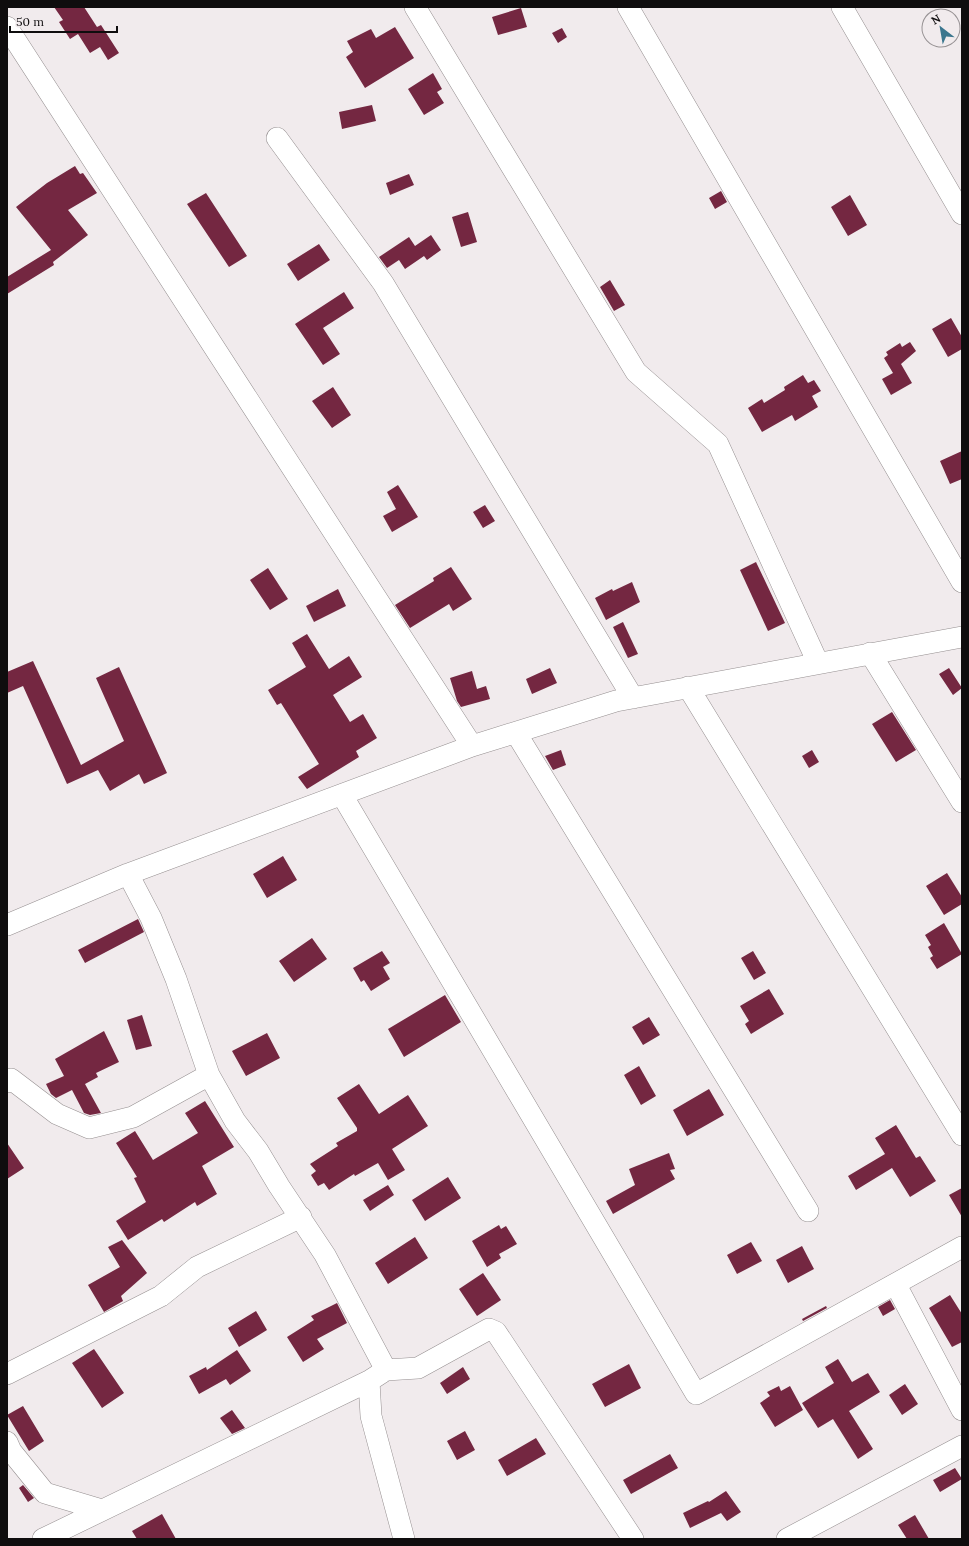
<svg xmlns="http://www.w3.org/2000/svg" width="969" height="1546" font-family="Lora,serif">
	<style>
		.building { fill: #742741 }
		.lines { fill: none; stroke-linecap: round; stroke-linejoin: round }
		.minor-casing { stroke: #958f90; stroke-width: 22 }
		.minor { stroke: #fff; stroke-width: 21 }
	</style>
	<rect width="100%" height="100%" fill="#f1ebed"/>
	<!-- building -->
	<path class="building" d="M54,7H84L97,27L101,25L119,53L108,60L100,47L90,53L78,34L70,39L59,22L63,20Z
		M521,8L527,27L498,35L492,17Z
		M395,27L414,58L365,88L346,57L353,52L347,41L371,29L376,38Z
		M562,28L567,37L558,43L552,33Z
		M433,73L442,89L437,92L444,103L424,115L408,89Z
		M372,105L376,121L342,129L339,112Z
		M75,166L80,174L83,173L97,193L68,210L88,235L53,262L54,265L7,294V277L51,250L16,207L47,183Z
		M409,174L414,185L390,195L386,183Z
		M721,191L727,202L715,209L709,198Z
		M206,193L247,256L229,267L187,204Z
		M850,195L867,225L848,236L831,207Z
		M468,212L477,242L461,247L452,217Z
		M431,235L441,250L427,260L424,256L405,269L399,260L387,268L379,257L409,237L415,246Z
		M319,244L330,260L298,281L287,264Z
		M610,280L625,305L614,311L600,287Z
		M344,292L354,308L323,328L340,354L323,365L295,324Z
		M951,318L962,337V349L948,357L932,329Z
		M910,342L916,351L901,364L912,383L891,395L882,379L893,373L884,358L888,355L886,352L900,343L902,347Z
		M803,375L808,383L814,380L821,391L812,396L818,407L795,421L792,415L762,432L748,408L762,399L764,403L785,390L784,387Z
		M333,387L351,415L332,428L312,401Z
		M962,451V479L950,484L940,461Z
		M398,485L418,517L392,532L383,516L396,509L387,492Z
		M485,505L495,521L483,528L473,512Z
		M756,562L785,623L768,631L740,570Z
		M451,567L472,599L453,611L449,604L410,628L395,605L434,581L433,578Z
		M268,568L288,599L270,610L250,580Z
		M632,582L640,602L606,620L595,598L612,589L613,591Z
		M338,589L346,606L314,622L306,606Z
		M623,622L638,654L628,658L613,627Z
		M307,634L329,669L349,656L362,677L333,695L350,722L363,714L377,738L356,751L359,757L307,789L298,777L319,764L281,703L277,705L268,690L306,667L292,643Z
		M33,661L81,765L124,741L96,678L119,667L167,773L144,784L139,774L110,791L98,770L67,784L23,686L7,693V672Z
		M550,668L557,683L532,694L526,679Z
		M949,668L962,688L953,695L939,674Z
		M472,671L477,689L486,686L490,699L461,707L457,701L450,678Z
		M892,712L916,750L896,762L872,724Z
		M561,750L566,765L553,770L545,756Z
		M812,750L819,762L809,768L802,756Z
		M283,856L297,880L267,898L253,874Z
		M947,873L962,897V904L944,915L926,886Z
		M138,919L144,932L85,963L78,950Z
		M944,923L962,954L937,969L930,958L933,956L928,947L931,945L925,935Z
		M312,938L327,959L294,982L279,961Z
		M382,951L390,963L383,967L390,979L371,991L364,980L361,982L353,968Z
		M753,951L766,973L754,980L741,958Z
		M769,989L784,1014L751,1034L745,1024L749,1021L740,1006Z
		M445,995L461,1022L404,1057L388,1029Z
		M142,1015L152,1046L136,1050L127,1020Z
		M649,1017L660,1035L643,1045L632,1027Z
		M104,1031L119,1062L96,1073L98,1077L85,1084L101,1113L90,1115L84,1113L72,1090L56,1098L51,1094L46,1084L64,1076L55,1059Z
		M267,1033L280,1058L246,1076L232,1051Z
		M639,1066L656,1096L641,1105L624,1075Z
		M359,1084L379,1114L408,1095L428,1126L392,1149L405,1170L388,1180L378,1163L355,1176L354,1174L329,1190L324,1183L318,1186L311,1175L316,1171L310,1164L338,1146L336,1143L357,1131V1128L337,1098Z
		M709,1089L724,1115L687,1136L673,1110Z
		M205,1101L234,1147L202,1166L217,1194L197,1206L195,1202L164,1222L162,1219L128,1240L116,1221L146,1202L134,1178L137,1177L116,1143L135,1131L153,1160L198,1133L185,1113Z
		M896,1125L916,1158L920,1156L936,1181L910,1197L892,1168L856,1190L848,1176L885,1154L875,1138Z
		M7,1143L24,1168L7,1179Z
		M669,1153L675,1169L670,1170L675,1179L613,1214L606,1201L635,1185L629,1169Z
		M448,1177L461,1198L425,1221L412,1200Z
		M388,1185L394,1195L370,1211L363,1200Z
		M962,1188V1217L949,1195Z
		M499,1225L501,1229L506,1226L517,1244L499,1254L501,1258L487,1267L472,1241Z
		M415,1237L428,1258L388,1284L375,1263Z
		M122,1240L147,1273L121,1296L123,1301L104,1312L88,1285L120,1267L108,1247Z
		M751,1242L762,1261L737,1274L727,1255Z
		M802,1246L814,1269L788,1283L776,1260Z
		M483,1273L501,1300L477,1316L459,1289Z
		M950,1295L962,1314V1342L952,1347L929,1308Z
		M890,1300L895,1309L883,1316L878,1307Z
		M337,1303L347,1323L317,1339L324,1349L303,1362L287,1337L314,1320L311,1316Z
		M826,1306L827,1308L803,1321L802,1319Z
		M256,1311L267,1330L239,1347L228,1328Z
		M94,1349L124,1393L102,1408L72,1363Z
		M237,1350L251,1371L230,1385L226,1379L199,1394L189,1376L206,1367L207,1370Z
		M838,1359L852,1382L868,1373L880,1392L849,1411L873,1449L858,1459L833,1419L818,1428L802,1403L834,1383L825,1367Z
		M629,1364L641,1388L605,1407L592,1384Z
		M463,1367L470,1379L447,1394L440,1383Z
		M905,1384L918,1404L902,1415L889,1395Z
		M779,1386L781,1391L790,1386L803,1410L775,1427L760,1403L770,1396L767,1392Z
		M23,1406L44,1441L29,1451L7,1415Z
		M232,1410L245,1428L232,1434L220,1418Z
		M465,1431L475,1450L457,1460L447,1441Z
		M536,1438L546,1454L507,1476L498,1460Z
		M670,1454L678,1468L631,1494L623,1480Z
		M955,1468L962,1479L940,1492L933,1480Z
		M23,1485L34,1498L28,1502L19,1488Z
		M726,1491L741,1512L727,1521L721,1513L690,1528L683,1513L708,1501L709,1502Z
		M162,1514L176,1539H137L132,1531Z
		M915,1515L929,1539H907L898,1525Z"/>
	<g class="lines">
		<defs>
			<path id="minor" d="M415,7L636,372L718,444L818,663
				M628,7L962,582
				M842,7L962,214
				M7,27L472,746
				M277,138L383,283L633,698
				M870,653L962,802
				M688,687L962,1135
				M516,733L808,1211
				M342,795L696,1394L962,1247
				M128,874L151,918L176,979L209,1075L235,1121L258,1151L279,1186L325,1255L386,1370
				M7,925L128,874L472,746L616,701L962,637
				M7,1082L11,1079L57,1114L89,1128L133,1117L209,1075
				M896,1285L962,1410
				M7,1374L161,1296L197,1267L301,1217
				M7,1442L11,1451L45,1493L102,1510
				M43,1539L369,1381
				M404,1539L371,1416L369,1381L386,1370L418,1368L489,1329L496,1332L633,1539
				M787,1539L962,1446"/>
		</defs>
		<!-- minor casing -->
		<use href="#minor" class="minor-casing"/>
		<!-- minor -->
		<use href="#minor" class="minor"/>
	</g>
	<!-- border -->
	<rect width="969" height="1546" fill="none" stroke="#0f0d0e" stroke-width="16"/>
	<!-- north arrow -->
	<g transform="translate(941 28) rotate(329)"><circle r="19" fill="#f1ebed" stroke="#979294"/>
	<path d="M0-3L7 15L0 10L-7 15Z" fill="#3b768e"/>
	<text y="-6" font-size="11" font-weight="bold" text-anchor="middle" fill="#0f0d0e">N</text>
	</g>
	<!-- scale -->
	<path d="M10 26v6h107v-6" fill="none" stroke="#0f0d0e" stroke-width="2"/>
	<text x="16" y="26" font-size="12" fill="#0f0d0e" stroke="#f1ebed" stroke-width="3" paint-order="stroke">50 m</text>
</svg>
